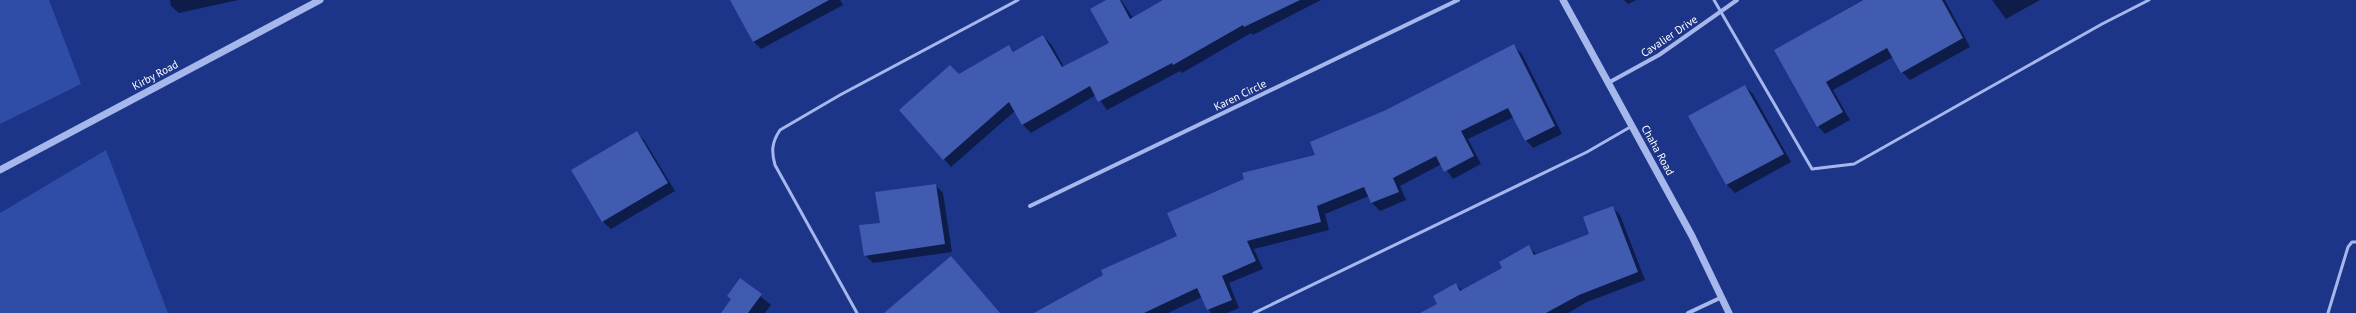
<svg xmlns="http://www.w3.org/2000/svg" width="2356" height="313" font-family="'PT Sans',sans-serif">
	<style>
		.green { fill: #2f4ca7 }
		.shadow { fill: #0007 }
		.building { fill: #405bb0 }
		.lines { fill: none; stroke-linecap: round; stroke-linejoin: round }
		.service { stroke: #a6b7ec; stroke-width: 3 }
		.minor { stroke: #a6b7ec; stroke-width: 4 }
		.tertiary { stroke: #a6b7ec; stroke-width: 7 }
		.labels { text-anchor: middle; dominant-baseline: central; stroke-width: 3; stroke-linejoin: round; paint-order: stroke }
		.street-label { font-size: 11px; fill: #fff; stroke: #1c3589 }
	</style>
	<rect width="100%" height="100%" fill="#1c3589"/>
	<!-- green -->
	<path class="green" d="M0,0H49L81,84L0,124Z
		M106,150L168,313H0V213Z"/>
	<!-- shadow -->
	<path class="shadow" d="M170,0H238L179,13L171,6Z
		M733,0H840L843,5L761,49L753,41Z
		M1108,0H1121L1133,18L1165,0H1321L1253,35L1251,33L1182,73L1180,71L1107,110L1096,95L1031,133L1023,125L1015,111L951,167L944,159L959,75L1009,46L1014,52L1043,36L1051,44L1064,67L1110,43Z
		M1624,0H1636L1628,4Z
		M1862,0H1945L1970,47L1910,80L1902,72L1893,57L1833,90L1850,120L1825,134L1818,126L1775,50Z
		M1992,0H2040L2006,19Z
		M1514,46L1522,54L1562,134L1533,148L1526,140L1514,117L1468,139L1481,164L1453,179L1442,164L1400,186L1406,200L1380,211L1372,203L1369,196L1325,214L1329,230L1254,249L1263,269L1229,283L1239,308L1227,313H1211L1202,297L1168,313H1036L1178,236L1317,156L1386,111Z
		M1745,86L1753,94L1791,162L1735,193L1727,185L1689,117Z
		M636,132L644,140L675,191L611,229L603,222L572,170Z
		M935,185L943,193L952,252L873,263L865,255L881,224Z
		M1612,207L1620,215L1645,280L1587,302L1568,313H1427L1439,306L1456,284L1463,291L1504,268L1528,246L1536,254L1590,234Z
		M740,279L771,305L765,313H722L732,300Z"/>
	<!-- building -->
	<path class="building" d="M730,0H829L753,42Z
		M1106,0H1120L1130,19L1163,0H1300L1244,27L1243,25L1173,65L1172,63L1098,102L1090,86L1022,125L1009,102L943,160L899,110L950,65L959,74L1009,45L1013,52L1043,35L1062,67L1109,43L1090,9Z
		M1863,0H1942L1963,38L1901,73L1887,48L1826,82L1843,112L1817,127L1774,50Z
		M1514,44L1555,126L1525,141L1508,108L1461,131L1474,156L1444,172L1436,156L1393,178L1399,192L1371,203L1364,187L1317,206L1321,222L1247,241L1256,261L1222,276L1232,300L1207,310L1197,288L1144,313H1034L1103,275L1101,270L1177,236L1167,213L1244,179L1242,173L1315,155L1310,142L1386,110Z
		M1745,85L1784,154L1726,185L1688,116Z
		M637,131L668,183L602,222L571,170Z
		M936,184L945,244L864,256L859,225L880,223L875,192Z
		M1613,206L1638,272L1579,295L1546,313H1420L1437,304L1433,296L1456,283L1460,291L1502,268L1499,262L1529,245L1534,255L1589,234L1583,217Z
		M951,256L1000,313H884Z
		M740,278L762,294L748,313H721L731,299L727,296Z"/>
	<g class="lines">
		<!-- service -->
		<path class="service" d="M1714,0L1812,169L1854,164L2102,24L2149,0
			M857,313L775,165C771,151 772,142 780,130L840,95L1018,0
			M1254,313L1587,152L1632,126
			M2328,313L2348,247L2352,242H2356"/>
		<!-- minor -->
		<path class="minor" d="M1608,83L1659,55L1737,0
			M1030,206L1458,0
			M1688,313L1720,298"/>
		<!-- tertiary -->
		<path class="tertiary" d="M1563,0L1692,236L1729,313
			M0,170L320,0"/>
	</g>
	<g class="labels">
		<!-- street labels -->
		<g class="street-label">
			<text transform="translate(1669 36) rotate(-34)">Cavalier Drive</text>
			<text transform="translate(155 75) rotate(-28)">Kirby Road</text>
			<text transform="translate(1240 95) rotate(-26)">Karen Circle</text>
			<text transform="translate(1658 150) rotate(61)">Chaha Road</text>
		</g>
	</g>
</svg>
